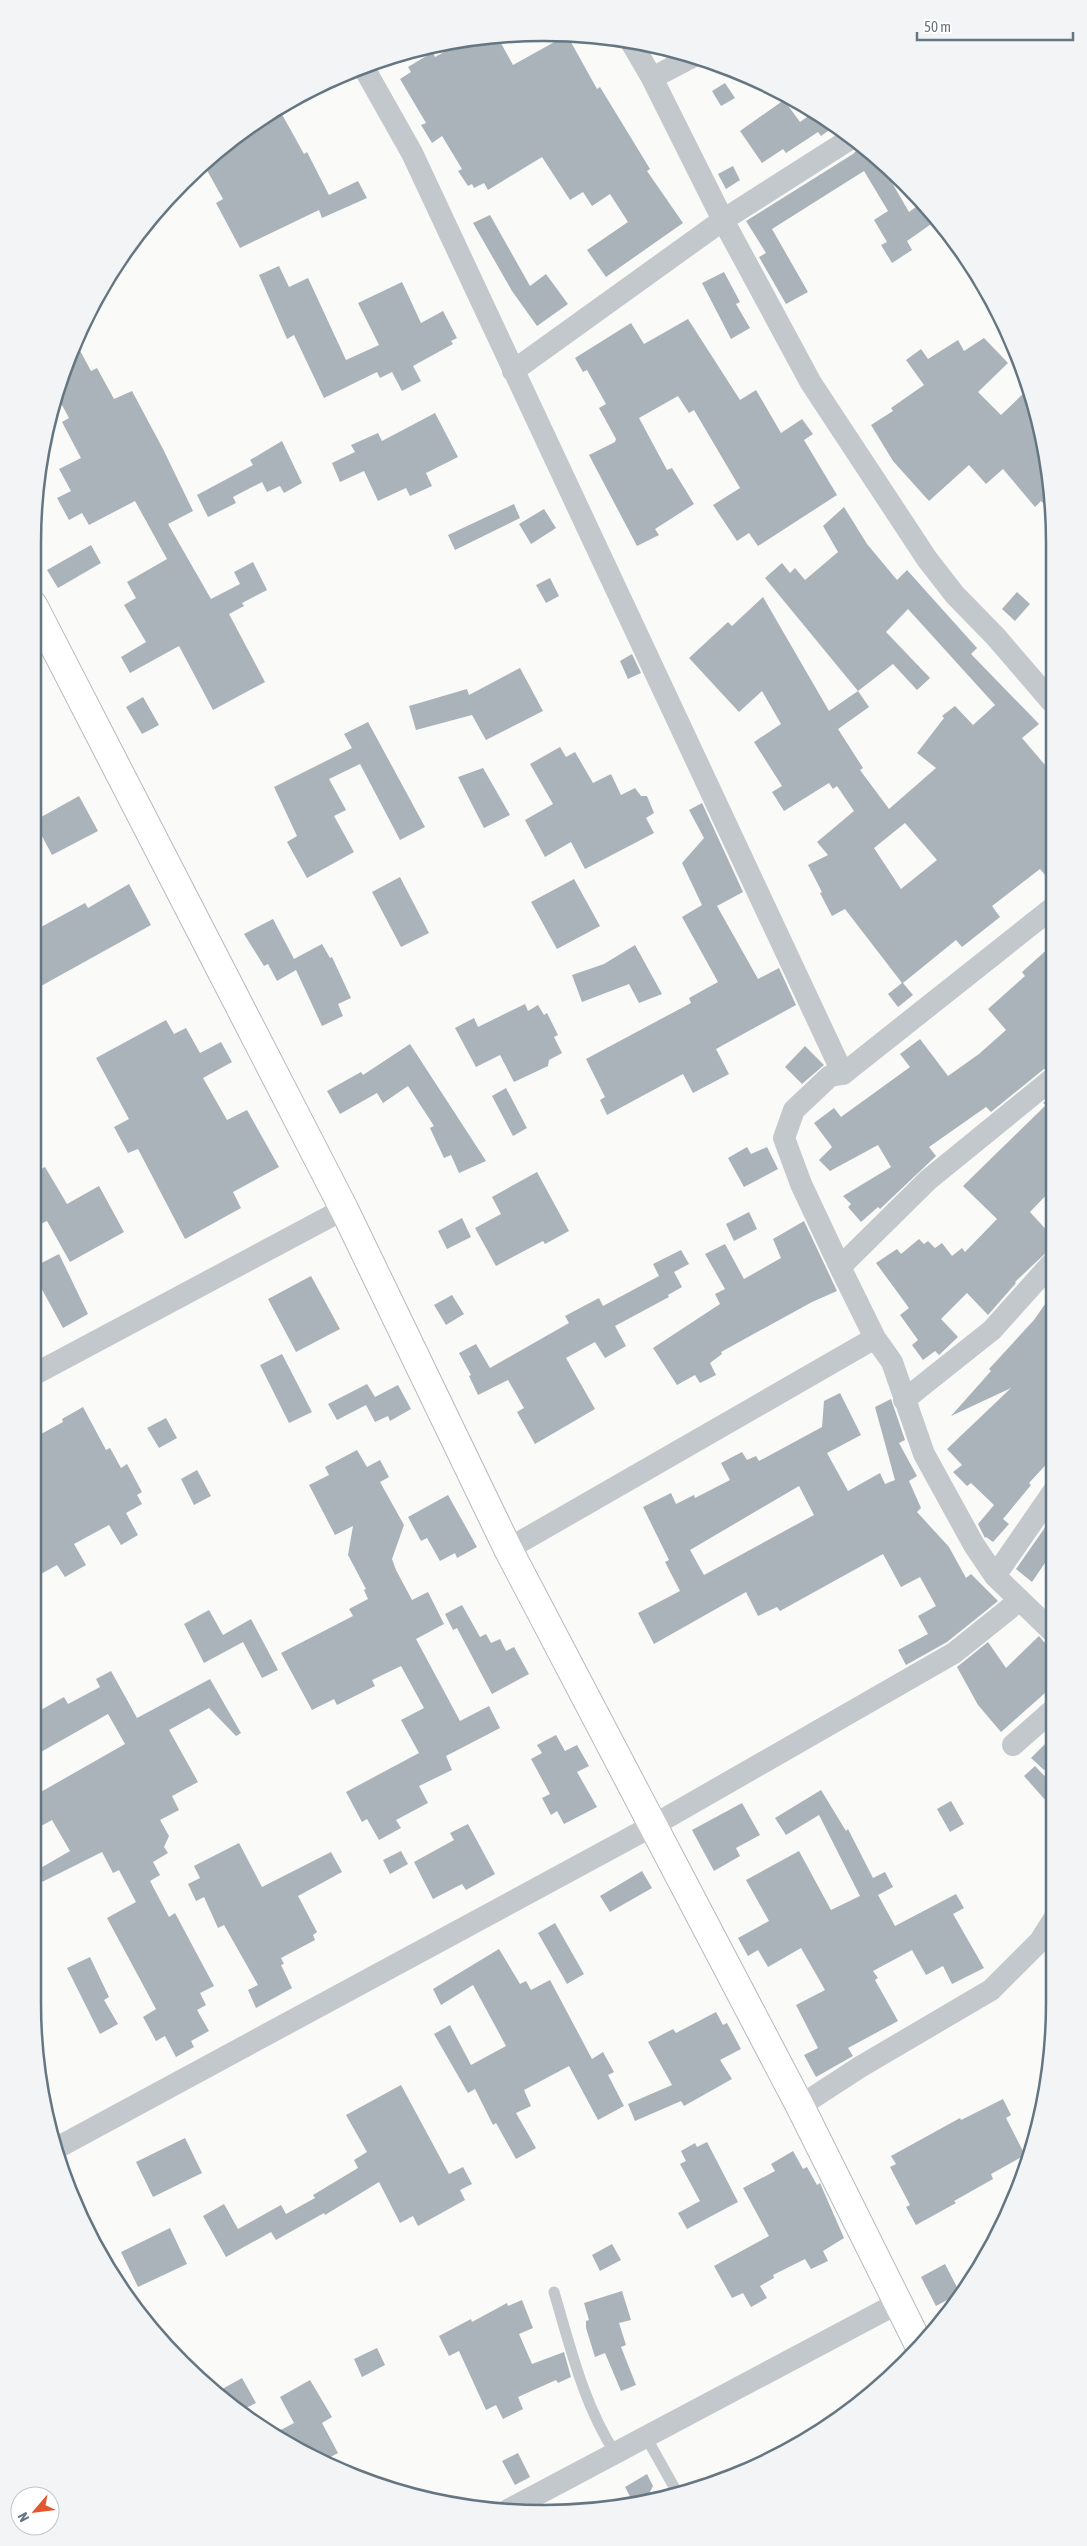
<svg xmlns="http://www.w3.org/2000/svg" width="1087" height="2546" font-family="'Asap Condensed',sans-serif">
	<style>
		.building { fill: #aab3b9; fill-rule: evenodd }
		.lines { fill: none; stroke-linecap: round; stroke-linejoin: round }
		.secondary-casing { stroke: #b3babf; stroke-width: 30 }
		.lane { stroke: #c3c8cc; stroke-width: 11 }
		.street { stroke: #c3c8cc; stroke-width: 22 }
		.secondary { stroke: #fff; stroke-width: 28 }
		.rim { fill: none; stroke: #657683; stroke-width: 2.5 }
	</style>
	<rect width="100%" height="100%" fill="#fafaf8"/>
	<!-- building -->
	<path class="building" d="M567,35L597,89L600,87L650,169L647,171L683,223L606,277L587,250L628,222L610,194L592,206L583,192L570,200L542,157L488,190L484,183L474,188L472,184L468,186L458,171L462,169L442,136L432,143L421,125L426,123L400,79L411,72L408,67L433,52L435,57L462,42L473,40L476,45L489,37L497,36L513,65Z
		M725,83L735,98L721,106L712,91Z
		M784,100L800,122L807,117L798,104L828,119L835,126L821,136L818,132L786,153L783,149L762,163L740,131Z
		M279,109L304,154L307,152L329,195L358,181L367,198L322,218L319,210L240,248L216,203L223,199L204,165L233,138Z
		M860,147L896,178L891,181L909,212L923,202L937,220L907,241L912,250L892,263L881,245L887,242L874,220L888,211L864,171L772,229L808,292L786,304L759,257L766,253L746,221L853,154Z
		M733,166L740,180L726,189L718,174Z
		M490,215L530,286L546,274L568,304L537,326L512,291L473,223Z
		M279,266L289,287L308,278L346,360L379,345L358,303L402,282L421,323L443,311L457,338L451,341L453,344L413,366L421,381L402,391L392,372L380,378L377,372L324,398L294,335L287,339L259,275Z
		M724,272L740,302L736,304L750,328L731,339L702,283Z
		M688,319L740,400L756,390L781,433L802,419L813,434L804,440L837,495L758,546L749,533L737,541L713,505L740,488L694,410L689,413L678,396L639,418L667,470L672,468L694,504L655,529L659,535L637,546L589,455L615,442L616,439L599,408L606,404L587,370L583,372L575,358L631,323L644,344Z
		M984,338L1008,363L978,392L1001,415L1027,390L1050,477V510L1041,501L1035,507L1003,469L986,484L969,465L929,501L893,461L871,425L893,411L891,408L924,385L906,360L921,349L928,359L958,340L964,351Z
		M76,343L91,371L97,368L114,399L132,391L163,449L193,511L168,524L211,599L240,584L234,572L253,562L267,590L242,603L244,606L229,614L265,682L213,710L179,646L130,673L121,657L146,642L124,605L136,598L127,582L167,559L135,501L89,525L82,513L69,520L57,498L71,491L59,469L81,458L62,422L69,418L56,394L60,379Z
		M435,413L458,457L426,473L432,486L410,496L406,488L378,501L364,471L340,482L332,463L355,452L351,445L378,433L382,441Z
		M282,441L302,483L284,493L280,486L267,492L262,482L233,497L236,503L208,517L197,495L253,465L250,460Z
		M514,504L520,518L455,550L448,535Z
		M844,507L867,544L897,580L907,570L977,648L971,654L1039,724L1022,738L1051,772V882L1040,869L992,906L1000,917L962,947L956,940L903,983L913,995L898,1007L888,994L902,983L845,909L832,916L820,893L822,892L808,865L828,855L817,842L854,811L837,786L833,789L829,783L784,811L772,792L782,786L754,742L781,724L762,691L739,712L689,658L728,622L732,626L763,597L829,711L858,691L765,578L782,563L790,573L795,568L805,580L838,552L823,526ZM908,609L995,705L973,725L955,706L942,716L944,718L917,753L936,768L889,809L860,770L863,768L838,729L869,707L858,691L893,664L917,690L930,678L886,632ZM905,823L937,860L901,889L874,848Z
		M544,509L556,528L531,544L519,524Z
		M91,545L101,563L58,588L47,570Z
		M550,578L559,596L546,603L536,585Z
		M1017,592L1030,604L1015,621L1002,609Z
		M632,654L641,673L628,679L620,661Z
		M520,668L543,711L486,740L472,715L416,730L409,706L467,689L469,695Z
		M143,697L159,725L142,734L126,707Z
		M368,722L425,827L400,840L360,764L329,779L346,810L334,816L354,852L307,878L287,842L297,836L274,787L352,748L344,734Z
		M560,747L566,757L575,752L593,783L611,774L621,795L635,788L641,796H647L654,813L646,818L654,833L585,869L571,842L545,857L525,820L553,804L530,764Z
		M483,768L510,815L484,828L458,777Z
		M79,796L98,831L52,855L34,821Z
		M702,803L743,892L717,906L758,979L779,968L796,1005L716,1049L729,1074L693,1093L683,1074L607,1115L600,1100L605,1097L586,1059L691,1003L689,998L718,982L682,917L702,905L682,863L704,838L689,810Z
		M400,877L429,933L401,947L372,892Z
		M574,879L600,926L557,949L531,902Z
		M129,884L151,925L32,991V932L85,903L88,908Z
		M273,919L294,959L322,944L330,958L332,957L351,998L338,1004L343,1016L322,1026L296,970L277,981L268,964L264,966L244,934Z
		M635,945L662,994L639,1003L629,984L582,1002L572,975L604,964Z
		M1051,946L1052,1066L1044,1069L991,1112L986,1107L929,1147L936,1156L880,1209L878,1207L861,1222L848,1207L851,1204L843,1196L891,1167L878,1145L830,1171L819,1160L832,1147L814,1123L834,1108L841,1117L910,1067L900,1054L920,1039L948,1076L979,1054L1006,1030L988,1009L1025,976L1022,972Z
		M525,1004L528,1011L538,1005L544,1015L547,1013L558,1035L554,1037L562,1053L549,1060L548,1066L514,1082L500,1055L476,1067L455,1028L474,1018L478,1027Z
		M166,1020L174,1034L186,1028L200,1053L221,1042L232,1062L203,1078L227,1120L247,1110L279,1167L233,1192L241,1208L185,1239L138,1149L128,1153L114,1127L129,1119L96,1058Z
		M410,1044L486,1161L459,1173L451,1155L444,1158L430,1128L434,1126L408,1086L383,1103L377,1093L340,1114L327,1091L361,1072L363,1075Z
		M805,1046L824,1065L802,1084L785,1067Z
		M506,1088L527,1128L513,1136L492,1096Z
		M1052,1096V1189L1030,1212L1052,1236V1247L1015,1282L1016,1283L988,1315L967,1293L941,1319L958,1337L939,1355L935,1351L923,1360L912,1345L918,1340L900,1315L909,1308L876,1263L897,1249L901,1254L919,1239L924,1244L928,1241L935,1248L942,1243L952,1256L962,1248L965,1252L997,1219L963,1186L1046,1105L1043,1103Z
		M747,1147L751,1154L767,1147L778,1169L744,1187L728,1158Z
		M45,1167L67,1204L99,1186L124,1232L70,1262L47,1221L32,1228V1174Z
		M537,1172L569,1231L545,1244L543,1241L496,1266L475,1228L501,1214L492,1197Z
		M749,1212L757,1229L734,1241L726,1224Z
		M462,1218L471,1237L447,1249L438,1231Z
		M804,1221L837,1291L812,1302L721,1352L722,1354L710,1363L716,1375L700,1383L695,1375L677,1385L653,1348L720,1304L715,1294L725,1289L705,1254L725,1244L744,1279L781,1258L773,1239Z
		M681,1250L689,1264L674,1272L682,1287L668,1295L669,1297L615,1326L626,1346L605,1358L595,1342L566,1358L595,1409L535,1444L517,1412L524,1408L508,1380L478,1395L469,1376L471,1375L459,1353L476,1344L490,1368L569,1323L565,1316L599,1298L603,1306L659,1276L653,1264Z
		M59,1254L88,1314L63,1328L32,1271V1268Z
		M311,1276L340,1329L296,1352L268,1299Z
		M1052,1294L1053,1457L1029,1483L1031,1485L1003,1519L1009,1524L993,1542L986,1537L985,1538L978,1524L994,1505L971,1483L967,1486L953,1472L962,1465L947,1449L1011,1388L951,1416L991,1371L989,1369L1034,1320Z
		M452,1295L464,1314L446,1325L434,1305Z
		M282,1354L312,1412L289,1423L260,1365Z
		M367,1384L375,1397L398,1385L411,1409L390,1421L388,1416L375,1422L366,1405L337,1420L328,1404Z
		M840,1393L861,1435L827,1453L848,1491L880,1473L885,1484L895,1480L875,1407L891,1399L905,1440L899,1443L917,1476L909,1481L921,1508L917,1512L949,1547L966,1578L971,1574L998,1601L947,1642L906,1665L898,1650L928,1634L918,1616L936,1606L920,1577L901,1587L883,1554L780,1611L777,1607L758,1616L746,1592L654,1644L638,1613L680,1591L665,1562L669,1560L643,1507L671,1493L676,1504L694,1495L695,1498L730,1480L721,1463L742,1452L747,1460L756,1456L759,1461L822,1427L824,1401ZM799,1486L814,1515L704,1575L690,1550Z
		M83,1407L106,1450L110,1448L121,1468L127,1464L142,1492L137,1495L142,1504L126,1513L138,1535L121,1545L109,1525L74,1544L86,1565L65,1577L57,1565L32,1579V1439L63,1422L62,1419Z
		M166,1418L177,1438L159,1448L147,1428Z
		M357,1450L367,1467L380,1460L389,1477L380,1482L404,1525L392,1559L396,1570L412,1600L428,1592L444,1624L416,1639L460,1721L489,1706L500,1728L446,1756L452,1770L419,1786L428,1803L396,1820L401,1828L379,1840L367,1819L362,1822L346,1792L419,1753L401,1720L424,1708L401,1666L372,1680L375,1686L337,1705L334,1699L312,1710L281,1653L353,1616L349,1609L368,1599L364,1590L366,1589L348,1555L353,1526L335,1535L309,1485L329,1475L325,1467Z
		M197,1470L211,1496L194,1505L181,1479Z
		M448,1495L477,1547L457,1558L455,1553L440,1561L427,1538L421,1541L408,1517Z
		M1053,1516V1551L1032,1582L1016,1569Z
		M462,1605L480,1637L486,1634L491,1643L500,1639L506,1651L514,1647L529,1674L492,1694L457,1628L453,1630L445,1614Z
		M209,1610L223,1635L251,1619L278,1670L262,1678L243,1642L204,1663L184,1624Z
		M1039,1636L1044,1642L1053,1645L1054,1685L1001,1732L978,1705L957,1667L988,1642L1006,1668Z
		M111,1671L137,1718L210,1679L241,1733L236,1736L209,1708L169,1730L198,1782L172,1796L179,1810L160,1820L169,1836L164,1847L168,1853L153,1862L160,1875L150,1881L169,1917L175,1913L214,1986L200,1993L206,2005L197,2010L209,2031L191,2041L194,2047L176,2057L165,2036L156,2041L143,2017L156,2009L107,1918L136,1902L119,1870L113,1873L102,1852L32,1887V1873L70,1851L52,1820L32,1831V1797L125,1744L108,1714L32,1757V1715L64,1697L68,1704L100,1687L96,1679Z
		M556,1735L565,1751L577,1745L589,1766L577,1772L597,1807L564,1824L557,1811L551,1815L542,1798L550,1794L531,1759L542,1753L537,1745Z
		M1054,1735V1760L1044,1770L1031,1758Z
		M1035,1766L1054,1786V1810L1024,1776Z
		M821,1790L846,1831L848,1829L873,1878L885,1872L893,1887L878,1895L895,1926L956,1894L964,1908L953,1914L984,1968L952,1984L943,1966L926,1975L912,1950L873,1971L878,1978L875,1980L898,2021L848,2048L853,2056L816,2077L804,2055L818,2048L796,2005L825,1990L801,1948L768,1967L758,1950L748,1956L738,1938L769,1921L746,1880L799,1851L831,1910L860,1896L819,1815L786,1835L775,1818Z
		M951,1801L964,1824L950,1832L937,1809Z
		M742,1803L760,1835L736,1848L740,1856L714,1871L692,1830Z
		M468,1824L495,1874L466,1890L462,1884L433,1899L414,1862L454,1840L450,1833Z
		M239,1843L262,1887L331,1852L342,1872L298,1896L317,1932L313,1935L315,1940L281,1958L284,1964L281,1965L292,1988L256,2008L248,1990L258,1985L224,1925L218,1928L204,1897L196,1901L188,1884L200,1878L194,1866Z
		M401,1851L408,1864L390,1874L383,1860Z
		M642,1871L652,1888L610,1912L600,1896Z
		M555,1923L584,1974L567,1984L538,1933Z
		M499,1949L520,1984L526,1981L531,1990L550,1980L592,2059L603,2052L614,2072L608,2075L624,2106L598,2120L569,2066L524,2090L531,2106L516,2113L536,2148L516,2159L496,2123L493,2125L475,2089L468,2093L434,2034L450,2025L471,2065L506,2046L473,1985L441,2005L433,1989Z
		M90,1957L109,1997L104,2000L118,2024L100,2034L67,1968Z
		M716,2012L723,2025L727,2023L741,2049L720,2060L732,2079L684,2106L681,2101L635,2121L628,2104L672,2085L648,2042L673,2029L676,2033Z
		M401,2085L449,2174L463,2167L472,2184L460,2190L465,2200L418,2226L413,2216L400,2223L379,2182L325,2215L324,2213L276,2240L271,2232L226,2257L203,2216L224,2204L238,2229L281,2205L286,2214L315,2198L313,2195L358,2168L354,2160L367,2152L346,2115Z
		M1003,2099L1011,2115L1006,2118L1025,2155L991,2174L993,2179L954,2201L956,2203L916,2225L906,2207L910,2205L890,2167L896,2164L891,2156L960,2118L961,2120Z
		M185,2138L202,2173L153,2197L136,2162Z
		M707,2142L738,2202L687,2229L678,2213L700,2201L680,2164L686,2161L681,2151L695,2143L697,2147Z
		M793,2151L803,2169L807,2167L817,2185L820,2183L844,2238L823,2251L828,2261L811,2269L805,2259L773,2275L774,2278L760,2286L767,2298L751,2307L743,2293L732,2298L714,2266L769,2236L743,2188L775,2171L771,2164Z
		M170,2228L187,2264L138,2287L121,2252Z
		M612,2244L621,2260L600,2271L592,2255Z
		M945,2264L960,2293L936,2306L921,2277Z
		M622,2291L631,2320L619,2323L626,2345L621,2347L636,2385L621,2391L605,2353L595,2357L586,2328V2321L589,2320L584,2303Z
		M522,2300L533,2328L519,2334L532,2364L564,2352L571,2377L558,2383L556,2380L518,2397L523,2409L503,2419L496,2405L486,2410L459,2351L449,2356L439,2336L471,2319L472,2322L507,2303L508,2306Z
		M377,2348L385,2365L362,2377L354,2359Z
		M242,2378L256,2403L240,2411L215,2393Z
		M310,2380L332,2417L322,2423L338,2453L323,2461L288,2445L273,2434L294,2423L280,2397Z
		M518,2453L530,2477L515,2485L502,2461Z
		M647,2474L653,2486L644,2504H641L639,2499L633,2502L625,2487Z"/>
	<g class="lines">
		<defs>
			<path id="secondary" d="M33,605L344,1209L508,1549L800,2106L920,2347"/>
		</defs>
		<!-- secondary casing -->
		<use href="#secondary" class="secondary-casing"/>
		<!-- lane -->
		<path class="lane" d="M554,2292C571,2349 583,2403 615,2453
			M646,2437L678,2494"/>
		<!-- street -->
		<path class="street" d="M631,42L652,78L723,220L811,383L927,559L955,595L996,637L1051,701
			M364,68L412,153L843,1074
			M652,78L694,56
			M513,371L723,220L850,139
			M1051,909L843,1074L830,1076L794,1110L784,1138L801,1184L840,1267L875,1338L892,1362L924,1454L974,1545L995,1576L1053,1632
			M840,1267L928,1180L1052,1079
			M33,1375L344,1209
			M904,1400L992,1330L1052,1263
			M508,1549L875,1338
			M995,1576L1053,1492
			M1013,1745L1054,1709
			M800,2106L860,2067L991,1990L1040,1941L1054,1919
			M55,2149L654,1825L954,1653L1020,1600
			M508,2510L898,2303"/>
		<!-- secondary -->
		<use href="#secondary" class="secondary"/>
	</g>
	<!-- crop -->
	<path d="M0 0H1087V2546H0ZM543 41H544A502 502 0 0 1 1046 543V2003A502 502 0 0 1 544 2505H543A502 502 0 0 1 41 2003V543A502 502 0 0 1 543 41Z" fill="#f3f4f5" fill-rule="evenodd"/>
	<path class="rim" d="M543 41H544A502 502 0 0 1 1046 543V2003A502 502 0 0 1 544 2505H543A502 502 0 0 1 41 2003V543A502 502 0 0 1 543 41Z"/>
	<!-- north arrow -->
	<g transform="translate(35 2511) rotate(242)"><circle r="24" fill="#ffffff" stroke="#c1c8cd"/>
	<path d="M0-4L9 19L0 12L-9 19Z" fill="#e4572e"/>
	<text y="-8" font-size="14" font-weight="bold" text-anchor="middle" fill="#657683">N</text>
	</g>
	<!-- scale -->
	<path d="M917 32v8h156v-8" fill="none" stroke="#657683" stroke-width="2.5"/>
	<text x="924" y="32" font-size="15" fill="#657683" stroke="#ffffff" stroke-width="4" paint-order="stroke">50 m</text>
</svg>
